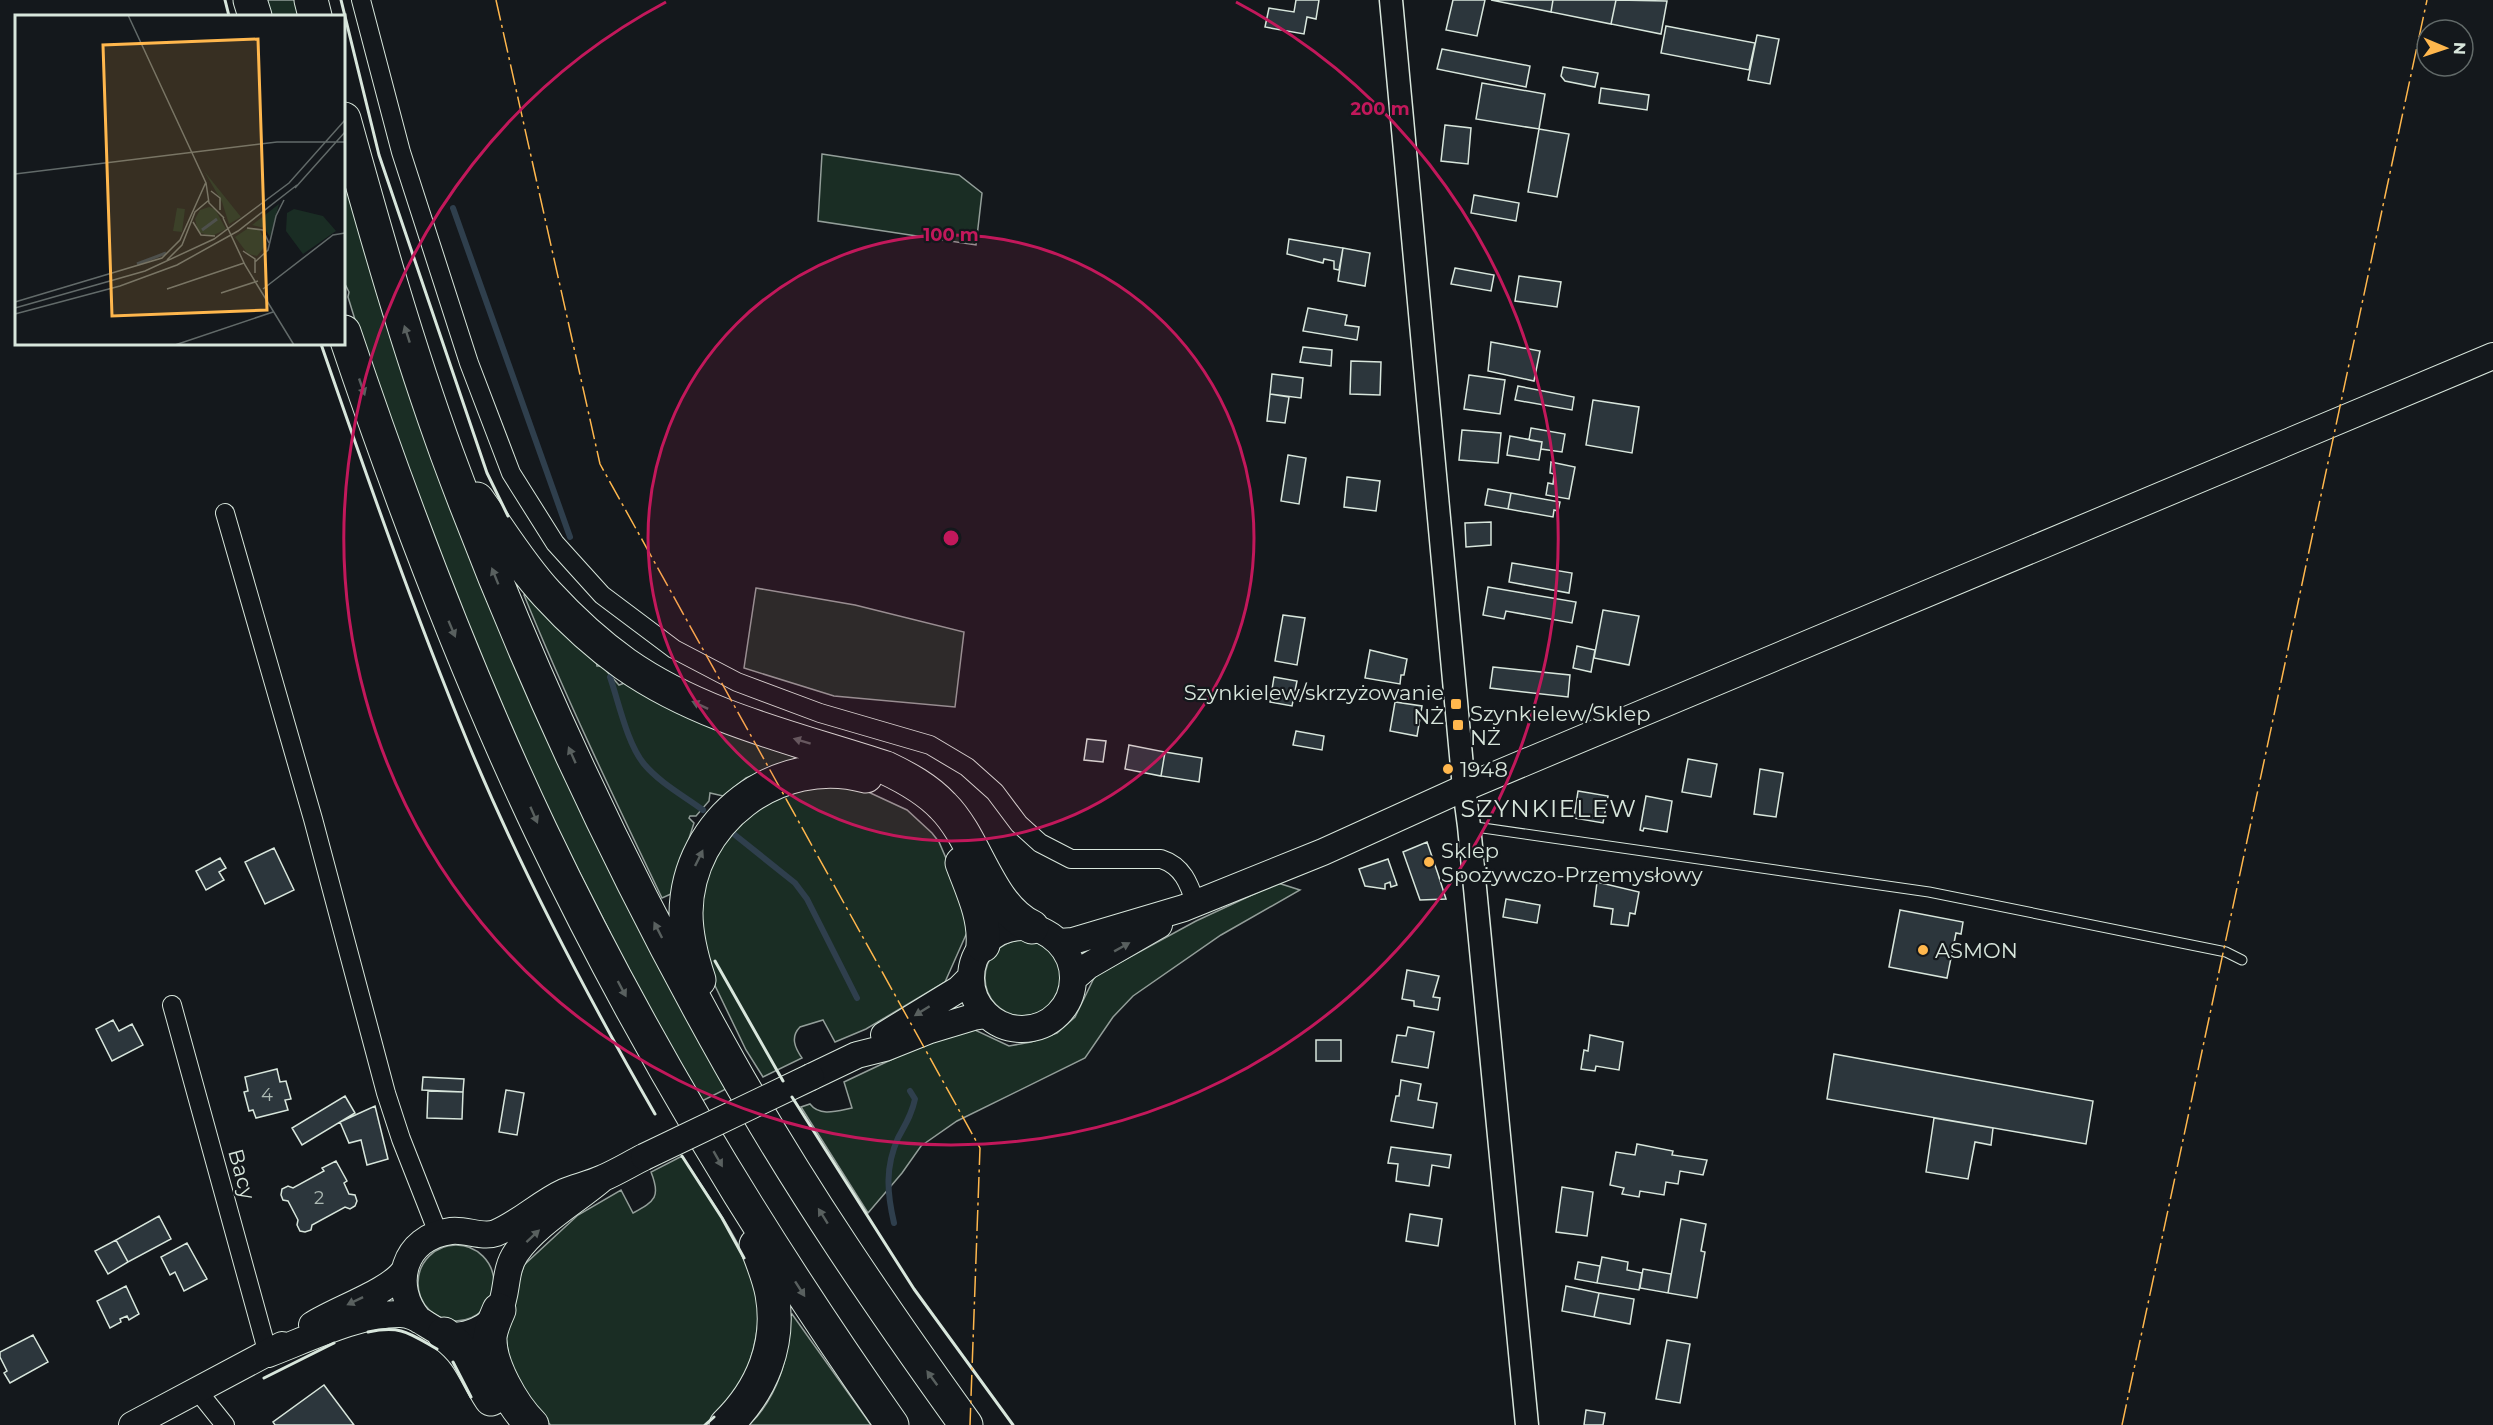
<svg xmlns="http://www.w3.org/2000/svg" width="2493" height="1425" font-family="Montserrat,sans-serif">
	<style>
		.green { fill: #1a2d24; stroke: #939e99; stroke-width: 1.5 }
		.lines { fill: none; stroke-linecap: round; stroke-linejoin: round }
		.stream { stroke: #2f3f4d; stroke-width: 6 }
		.building { fill: #2c363c; stroke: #d8e6dc; stroke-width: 1.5 }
		.service-casing { stroke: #d8e6dc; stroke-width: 11 }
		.minor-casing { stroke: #d8e6dc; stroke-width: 20 }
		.tertiary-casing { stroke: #d8e6dc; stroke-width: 25 }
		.secondary-casing { stroke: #d8e6dc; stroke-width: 28 }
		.motorway-casing { stroke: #d8e6dc; stroke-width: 35 }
		.service { stroke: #14181c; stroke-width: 9 }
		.minor { stroke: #14181c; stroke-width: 18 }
		.tertiary { stroke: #14181c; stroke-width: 22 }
		.secondary { stroke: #14181c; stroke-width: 26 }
		.motorway { stroke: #14181c; stroke-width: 33 }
		.secondary-bridge-casing { stroke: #d8e6dc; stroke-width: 28; stroke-linecap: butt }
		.secondary-bridge { stroke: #14181c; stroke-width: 26 }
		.wall { stroke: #d8e6dc; stroke-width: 3 }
		.power { stroke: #ffb74d; stroke-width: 1.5; stroke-dasharray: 21 4.5 3 4.5; stroke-linecap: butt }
		.oneway { fill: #59605f }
		.ring { fill: none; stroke: #c2185b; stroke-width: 3 }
		.poi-dot { fill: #ffb74d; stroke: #14181c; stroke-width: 2 }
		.labels { text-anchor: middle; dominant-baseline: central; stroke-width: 4.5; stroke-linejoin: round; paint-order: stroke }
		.number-label { font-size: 18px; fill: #adbab4 }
		.poi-label { font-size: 21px; fill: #d8e6dc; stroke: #14181c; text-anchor: start }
		.street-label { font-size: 21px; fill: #d8e6dc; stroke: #14181c }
		.quarter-label { font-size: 24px; letter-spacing: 1.5px; fill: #d8e6dc; stroke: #14181c }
		.inset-river { fill: none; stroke: #2f3f4d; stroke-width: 3 }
		.inset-road { fill: none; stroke: #626a69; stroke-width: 1.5 }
		.view { fill: #ffb74d; fill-opacity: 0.15; stroke: #ffb74d; stroke-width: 3 }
		.inset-edge { fill: none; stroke: #d8e6dc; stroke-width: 3 }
		.centre { fill: #c2185b; stroke: #14181c; stroke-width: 3 }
		.ring-label { font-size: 18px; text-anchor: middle; font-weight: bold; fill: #c2185b; stroke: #14181c; stroke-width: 4.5; stroke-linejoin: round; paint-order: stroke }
	</style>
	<rect width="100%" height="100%" fill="#14181c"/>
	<!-- green -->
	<path class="green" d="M265,0H298L302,16H269Z
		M822,154L959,175L982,193L976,245L818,221Z
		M344,175L351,203L728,1088L702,1101L646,1006L647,1002L609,936L610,932L538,791L476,649L368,362L348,297L349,292L344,282Z
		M756,588L855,605L964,632L955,707L834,696L744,668Z
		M527,589L595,655L597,666H602L619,685L627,682L797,758L746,778L723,796L710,793L709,801L696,816H690L689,818L694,823L671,894L662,898C614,798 566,698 524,595Z
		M828,783L864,790L907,810L932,833L939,842L961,893L969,928L945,982L866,1029L835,1042L823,1020L800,1027C790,1037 795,1048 802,1058L763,1077L746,1050L707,969L697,898L719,845L766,798Z
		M1278,883L1300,890L1221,935L1133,996L1113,1017L1085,1058L957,1121L921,1146L902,1173L868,1213L801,1107L810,1104C820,1117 837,1111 852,1108L844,1082L918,1047L973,1029L1009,1046L1031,1042L1057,1033L1075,1017L1095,976L1196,921Z
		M985 978a38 38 0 1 1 76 0a38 38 0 1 1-76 0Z
		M682,1156C711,1201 751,1250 758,1305C760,1325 755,1345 749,1364C743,1386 726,1413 705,1425H551L540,1417L506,1377L505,1321L524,1265L578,1215L621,1190L633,1213C655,1201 661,1197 651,1172Z
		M418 1283a38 38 0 1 1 76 0a38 38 0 1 1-76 0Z
		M792,1314L871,1425H749C778,1397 790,1356 789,1317Z"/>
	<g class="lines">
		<!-- stream -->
		<path class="stream" d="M453,208L570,537
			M610,677C619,703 627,743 644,764C660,783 684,796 703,810
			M730,831L795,883L807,899L857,998
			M894,1223C887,1193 885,1167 898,1138C905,1125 912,1114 915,1099L910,1091"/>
	</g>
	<!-- building -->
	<path class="building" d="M1296,0H1319L1316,19L1307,17L1304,34L1265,27L1269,8L1294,12Z
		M1453,0H1485L1477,36L1446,30Z
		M1491,0H1553L1551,12Z
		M1553,0H1616L1611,24L1551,12Z
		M1616,0L1667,1L1661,34L1611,24Z
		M1666,26L1755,43L1749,70L1661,53Z
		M1757,35L1779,39L1770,84L1748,80Z
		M1442,49L1530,66L1526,87L1437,69Z
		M1563,67L1598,73L1595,87L1565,81L1561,76Z
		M1482,83L1545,94L1539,129L1476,119Z
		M1601,88L1649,95L1647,110L1599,103Z
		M1445,125L1471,128L1468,164L1441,161Z
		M1539,129L1569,134L1557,197L1528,192Z
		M1474,195L1519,203L1516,221L1471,213Z
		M1289,239L1343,248L1339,270L1334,269V261L1324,259L1323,263L1287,254Z
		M1343,248L1370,253L1365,286L1338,281Z
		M1455,268L1494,275L1491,291L1451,284Z
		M1519,276L1561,282L1557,307L1515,301Z
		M1308,308L1347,315L1345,325L1359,327L1357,340L1303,331Z
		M1491,342L1540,351L1534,381L1488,371Z
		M1303,347L1332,350L1331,366L1300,362Z
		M1351,361L1381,362L1380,395L1350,394Z
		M1272,374L1303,378L1301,398L1270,394Z
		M1469,375L1505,380L1500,414L1464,409Z
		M1518,386L1574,397L1572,410L1515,400Z
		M1270,394L1289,397L1285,423L1267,421Z
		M1593,400L1639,407L1632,453L1586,445Z
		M1531,428L1565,434L1562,452L1541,449L1542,442L1529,440Z
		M1462,430L1501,433L1498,463L1459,460Z
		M1510,436L1542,442L1539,460L1507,455Z
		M1288,455L1306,458L1299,504L1281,501Z
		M1551,462L1575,467L1569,499L1546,495L1548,483L1553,484L1554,474L1550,473Z
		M1347,477L1380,481L1376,511L1344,507Z
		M1488,489L1511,493L1508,509L1485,505Z
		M1511,493L1560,502L1558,511L1554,510L1553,517L1508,509Z
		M1491,522V545L1466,547L1465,523Z
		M1512,563L1572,573L1569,593L1509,582Z
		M1488,587L1576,602L1572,623L1506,611L1504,619L1483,615Z
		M1603,610L1639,616L1629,665L1594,658Z
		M1283,615L1305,618L1297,665L1275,661Z
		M1577,646L1595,650L1591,672L1573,668Z
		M1370,650L1407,659L1404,675H1401L1400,684L1365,678Z
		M1493,667L1570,675L1568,697L1490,688Z
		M1274,677L1297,681L1292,706L1270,702Z
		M1395,702L1422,706L1417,736L1390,731Z
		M1296,731L1324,736L1322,750L1293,745Z
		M1087,739L1106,741L1103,762L1084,760Z
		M1129,745L1165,752L1161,776L1125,769Z
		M1165,752L1202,758L1199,782L1161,776Z
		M1688,759L1717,764L1711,797L1682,792Z
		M1760,769L1783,773L1776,817L1754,814Z
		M1578,791L1608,796L1603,823L1574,818Z
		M1646,796L1672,801L1667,832L1644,828L1643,831L1640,830Z
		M1427,842L1438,874L1446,899L1420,900L1403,852Z
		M274,848L294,890L265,904L245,862Z
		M220,858L226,868L219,872L224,880L206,890L196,871Z
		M1388,859L1397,885L1391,887L1390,882L1385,884V889L1365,886L1359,869Z
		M1597,882L1639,892L1635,914L1630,913L1628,926L1611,924L1613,909L1594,906Z
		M1506,899L1540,905L1537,923L1503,917Z
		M1900,910L1963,922L1961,934L1956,933L1947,978L1889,967Z
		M1407,970L1439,976L1433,997L1440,998L1438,1010L1414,1006V1001L1402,999Z
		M113,1020L119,1031L132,1024L143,1045L112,1061L96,1029Z
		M1408,1027L1434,1032L1428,1068L1392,1062L1397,1035L1406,1036Z
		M1590,1035L1623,1042L1619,1070L1596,1066L1595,1071L1581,1069L1584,1050L1588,1051Z
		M1316,1040H1341V1061H1316Z
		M1834,1054L2093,1101L2086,1144L1827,1099Z
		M277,1069L280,1082L286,1081L291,1099L285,1100L288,1110L256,1118L253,1110L249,1111L244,1092L248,1091L245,1077Z
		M423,1077L464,1079L463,1092L422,1090Z
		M1401,1080L1421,1084L1418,1100L1437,1103L1433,1128L1391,1121L1396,1096H1399Z
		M506,1090L524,1093L517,1135L499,1132Z
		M428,1091L463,1092L462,1119L427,1118Z
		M345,1096L355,1113L302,1145L292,1128Z
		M375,1106L388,1159L367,1165L361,1140L349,1143L340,1122Z
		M1934,1118L1993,1128L1991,1145L1975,1142L1968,1179L1926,1172Z
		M1637,1144L1673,1151L1672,1155L1707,1160L1703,1175L1680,1171L1678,1184L1666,1182L1664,1195L1640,1191L1639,1197L1622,1194L1624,1188L1610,1185L1616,1152L1635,1155Z
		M1391,1147L1451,1155L1449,1168L1432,1165L1429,1186L1396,1181L1398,1164L1388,1163Z
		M336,1161L347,1181L344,1183L349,1194L355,1195L357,1201L355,1206L350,1209L345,1207L312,1225L311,1230L305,1232L300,1231L297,1225L298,1220L288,1201L283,1200L281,1195L282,1189L288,1186L293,1188L324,1171L322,1168Z
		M1562,1187L1593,1192L1587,1236L1556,1232Z
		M1410,1214L1442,1219L1438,1246L1406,1241Z
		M159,1216L171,1239L128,1262L116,1240Z
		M1681,1219L1706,1224L1701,1251L1705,1252L1697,1298L1668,1293Z
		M116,1240L128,1262L108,1274L95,1251Z
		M187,1243L207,1279L184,1291L175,1272L170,1275L161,1257Z
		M1602,1257L1628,1262L1627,1270L1642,1273L1639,1290L1597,1283Z
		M1578,1262L1600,1266L1597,1283L1575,1279Z
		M1643,1269L1671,1274L1668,1293L1640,1288Z
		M126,1286L139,1314L129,1320L127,1316L120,1319L121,1322L110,1328L97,1301Z
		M1566,1286L1599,1293L1594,1317L1562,1311Z
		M1599,1293L1634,1299L1630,1324L1594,1317Z
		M33,1335L48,1362L10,1383L4,1373L7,1371L0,1357V1352Z
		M1667,1340L1690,1344L1680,1403L1656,1399Z
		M324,1385L354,1425H275L273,1422Z
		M1586,1410L1605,1413L1603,1425H1584Z"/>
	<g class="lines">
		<defs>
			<path id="service" d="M1469,826L1929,892L2226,952L2242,960"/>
			<path id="minor" d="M361,0L401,152L469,363L511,473L555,543L602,595L674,649L737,682L820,713L930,745L967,767L995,792L1019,824L1040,843L1071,859H1161C1183,866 1189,884 1196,904
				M225,513L313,819L386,1093L401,1139L438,1233
				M172,1005L268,1354
				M197,1390L225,1425"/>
			<path id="tertiary" d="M1391,0L1464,788L1469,826L1527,1425"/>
			<path id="secondary" d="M971 978a51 51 0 1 1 102 0a51 51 0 1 1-102 0Z
				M1059,942L1073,941L1184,908L1323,852L1464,788L2493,356
				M1073,979L1088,966L1159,925
				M884,1035L959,989L970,978
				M811,1077L857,1055L885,1048L930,1030L973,1017L986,1015
				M419,1320C390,1286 403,1237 451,1231C466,1229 482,1238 496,1233C520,1223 540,1203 564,1192C576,1187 590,1184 603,1178C617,1172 630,1164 644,1157
				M312,1325C337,1309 389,1292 404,1271
				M268,1354C306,1340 357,1314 399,1314C426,1313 437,1348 476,1331C516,1313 498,1279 516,1253C536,1224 576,1201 603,1178
				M132,1425L282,1345"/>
			<path id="motorway" d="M250,0L255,16
				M311,0L315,16
				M344,119C375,231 407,344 447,454C525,665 620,869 730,1064C801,1190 882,1308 966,1425
				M344,332C401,501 464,669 541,831C640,1039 760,1237 892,1425
				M477,499C500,531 521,566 547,594C570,619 597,644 625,664C702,718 798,739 886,768C907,778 927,789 943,806C977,840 988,906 1032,927
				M962,863C972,890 985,916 983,945
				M699,980C692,959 686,936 686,913C687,821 778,752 866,776
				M499,1310C495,1319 491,1328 490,1337C489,1365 513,1406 532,1425
				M444,1334C471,1354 474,1373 491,1399
				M726,1425C762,1390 781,1344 772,1294C769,1277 762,1261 756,1245"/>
		</defs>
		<!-- service casing -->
		<use href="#service" class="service-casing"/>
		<!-- minor casing -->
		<use href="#minor" class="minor-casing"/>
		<!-- tertiary casing -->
		<use href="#tertiary" class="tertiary-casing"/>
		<!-- secondary casing -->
		<use href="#secondary" class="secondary-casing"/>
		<!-- motorway casing -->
		<use href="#motorway" class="motorway-casing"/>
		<!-- service -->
		<use href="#service" class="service"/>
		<!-- minor -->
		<use href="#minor" class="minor"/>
		<!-- tertiary -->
		<use href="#tertiary" class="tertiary"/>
		<!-- secondary -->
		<use href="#secondary" class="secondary"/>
		<!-- motorway -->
		<use href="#motorway" class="motorway"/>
		<defs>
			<path id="secondary-bridge" d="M644,1157L811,1077"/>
		</defs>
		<!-- secondary-bridge casing -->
		<use href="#secondary-bridge" class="secondary-bridge-casing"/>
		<!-- secondary-bridge -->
		<use href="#secondary-bridge" class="secondary-bridge"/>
		<!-- wall -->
		<path class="wall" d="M225,0L229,16
			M341,0L379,155L487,473L508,516
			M321,344C367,477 414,612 468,743C521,871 586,994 655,1114
			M715,961L783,1081
			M792,1097L914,1289L1013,1425
			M682,1156L722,1218L744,1258
			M368,1332C401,1325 409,1333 437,1349
			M453,1362L471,1397
			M264,1378L334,1343
			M705,1425L714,1417"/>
		<!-- power -->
		<path class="power" d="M496,0L600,464L980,1148L970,1425
			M2122,1425L2427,0"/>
	</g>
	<!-- one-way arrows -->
	<defs><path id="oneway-solid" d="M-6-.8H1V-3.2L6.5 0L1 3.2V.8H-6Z" transform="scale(1.5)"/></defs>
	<g class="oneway">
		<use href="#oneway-solid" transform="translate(407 334) rotate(-108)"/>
		<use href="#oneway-solid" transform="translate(362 387) rotate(71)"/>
		<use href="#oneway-solid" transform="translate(495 576) rotate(-112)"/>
		<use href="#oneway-solid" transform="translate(452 629) rotate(67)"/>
		<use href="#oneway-solid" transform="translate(700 705) rotate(-155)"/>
		<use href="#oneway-solid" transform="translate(802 741) rotate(-163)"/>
		<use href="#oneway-solid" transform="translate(572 755) rotate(-114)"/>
		<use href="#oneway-solid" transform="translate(534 815) rotate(66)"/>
		<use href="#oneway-solid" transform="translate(699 858) rotate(-64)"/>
		<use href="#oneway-solid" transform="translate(658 930) rotate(-117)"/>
		<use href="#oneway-solid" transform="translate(1122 947) rotate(-29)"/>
		<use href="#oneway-solid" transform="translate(622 989) rotate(62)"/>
		<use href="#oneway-solid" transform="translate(922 1011) rotate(148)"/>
		<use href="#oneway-solid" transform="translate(718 1159) rotate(60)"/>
		<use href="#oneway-solid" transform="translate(823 1216) rotate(-122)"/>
		<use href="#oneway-solid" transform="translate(533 1236) rotate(-43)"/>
		<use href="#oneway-solid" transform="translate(800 1289) rotate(57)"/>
		<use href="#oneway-solid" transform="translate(355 1301) rotate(154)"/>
		<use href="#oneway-solid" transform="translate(932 1378) rotate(-126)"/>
	</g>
	<!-- distance rings -->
	<circle cx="951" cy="538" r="303" fill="#c2185b" fill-opacity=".12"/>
	<g class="ring">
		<circle cx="951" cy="538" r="303"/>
		<path d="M1236 2A607 607 0 1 1 666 2"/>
	</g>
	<!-- markers -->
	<g class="poi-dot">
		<rect x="1450" y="698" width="12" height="12" rx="3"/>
		<rect x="1452" y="719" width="12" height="12" rx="3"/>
		<circle cx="1448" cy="769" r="6"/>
		<circle cx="1429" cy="862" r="6"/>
		<circle cx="1923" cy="950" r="6"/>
	</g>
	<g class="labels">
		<!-- number labels -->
		<g class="number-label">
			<text x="267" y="1095">4</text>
			<text x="319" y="1198">2</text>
		</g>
		<!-- poi labels -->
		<g class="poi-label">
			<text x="1444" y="692" text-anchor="end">Szynkielew/skrzyżowanie<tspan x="1444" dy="24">NŻ</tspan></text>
			<text x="1470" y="713">Szynkielew/Sklep<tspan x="1470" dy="24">NŻ</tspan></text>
			<text x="1460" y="769">1948</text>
			<text x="1441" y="850">Sklep<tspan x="1441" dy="24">Spożywczo-Przemysłowy</tspan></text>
			<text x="1935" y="950">ASMON</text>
		</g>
		<!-- street labels -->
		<g class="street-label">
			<text transform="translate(242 1174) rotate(75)">Bacy</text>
		</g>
		<!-- quarter labels -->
		<g class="quarter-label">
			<text x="1549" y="808">SZYNKIELEW</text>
		</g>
	</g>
	<!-- overview -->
	<g transform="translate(15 15)">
		<rect width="330" height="330" fill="#14181c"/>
		<path d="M189,156L226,202L214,209L207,187ZM264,189L255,222L249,213L237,210ZM194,192L200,194L211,214L197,221L183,217L180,204L185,195ZM162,193L170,194L167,217L158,216ZM279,194L308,201L321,216L288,239L271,216L272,198ZM232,214H244L252,229L242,241L233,239L220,222Z" fill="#1a2d24"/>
		<path class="inset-river" d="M187,215L202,204M122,249L151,238"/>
		<path class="inset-road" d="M113,0L191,168L194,188L209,203M0,159L262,127H330M280,173L330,117M196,176L205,183V195M208,203L230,250L279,330M178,207L186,220L200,221M232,213L248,215L254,228M228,236L240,244V258M152,245L167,230L180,197L194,185M240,247L253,235L261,201L269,185M152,274L229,248M248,274L318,220L330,218M206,278L243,266M0,287L147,243L165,225L191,167M0,293L130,256L199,224L274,168L330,105M0,299L105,271L162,250L223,216L282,170M160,330L258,297"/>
		<path class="view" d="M243,24L252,295L97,301L88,30Z"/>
		<rect width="330" height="330" class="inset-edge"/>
	</g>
	<circle cx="951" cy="538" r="9" class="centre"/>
	<g class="ring-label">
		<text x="1380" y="115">200 m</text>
		<text x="951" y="241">100 m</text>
	</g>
	<!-- north arrow -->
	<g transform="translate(2445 48) rotate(92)"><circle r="28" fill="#14181c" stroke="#626a69" stroke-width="1.5"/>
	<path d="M0-4.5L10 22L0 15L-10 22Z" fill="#ffb74d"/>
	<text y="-9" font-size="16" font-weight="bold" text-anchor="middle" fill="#d8e6dc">N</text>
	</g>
</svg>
